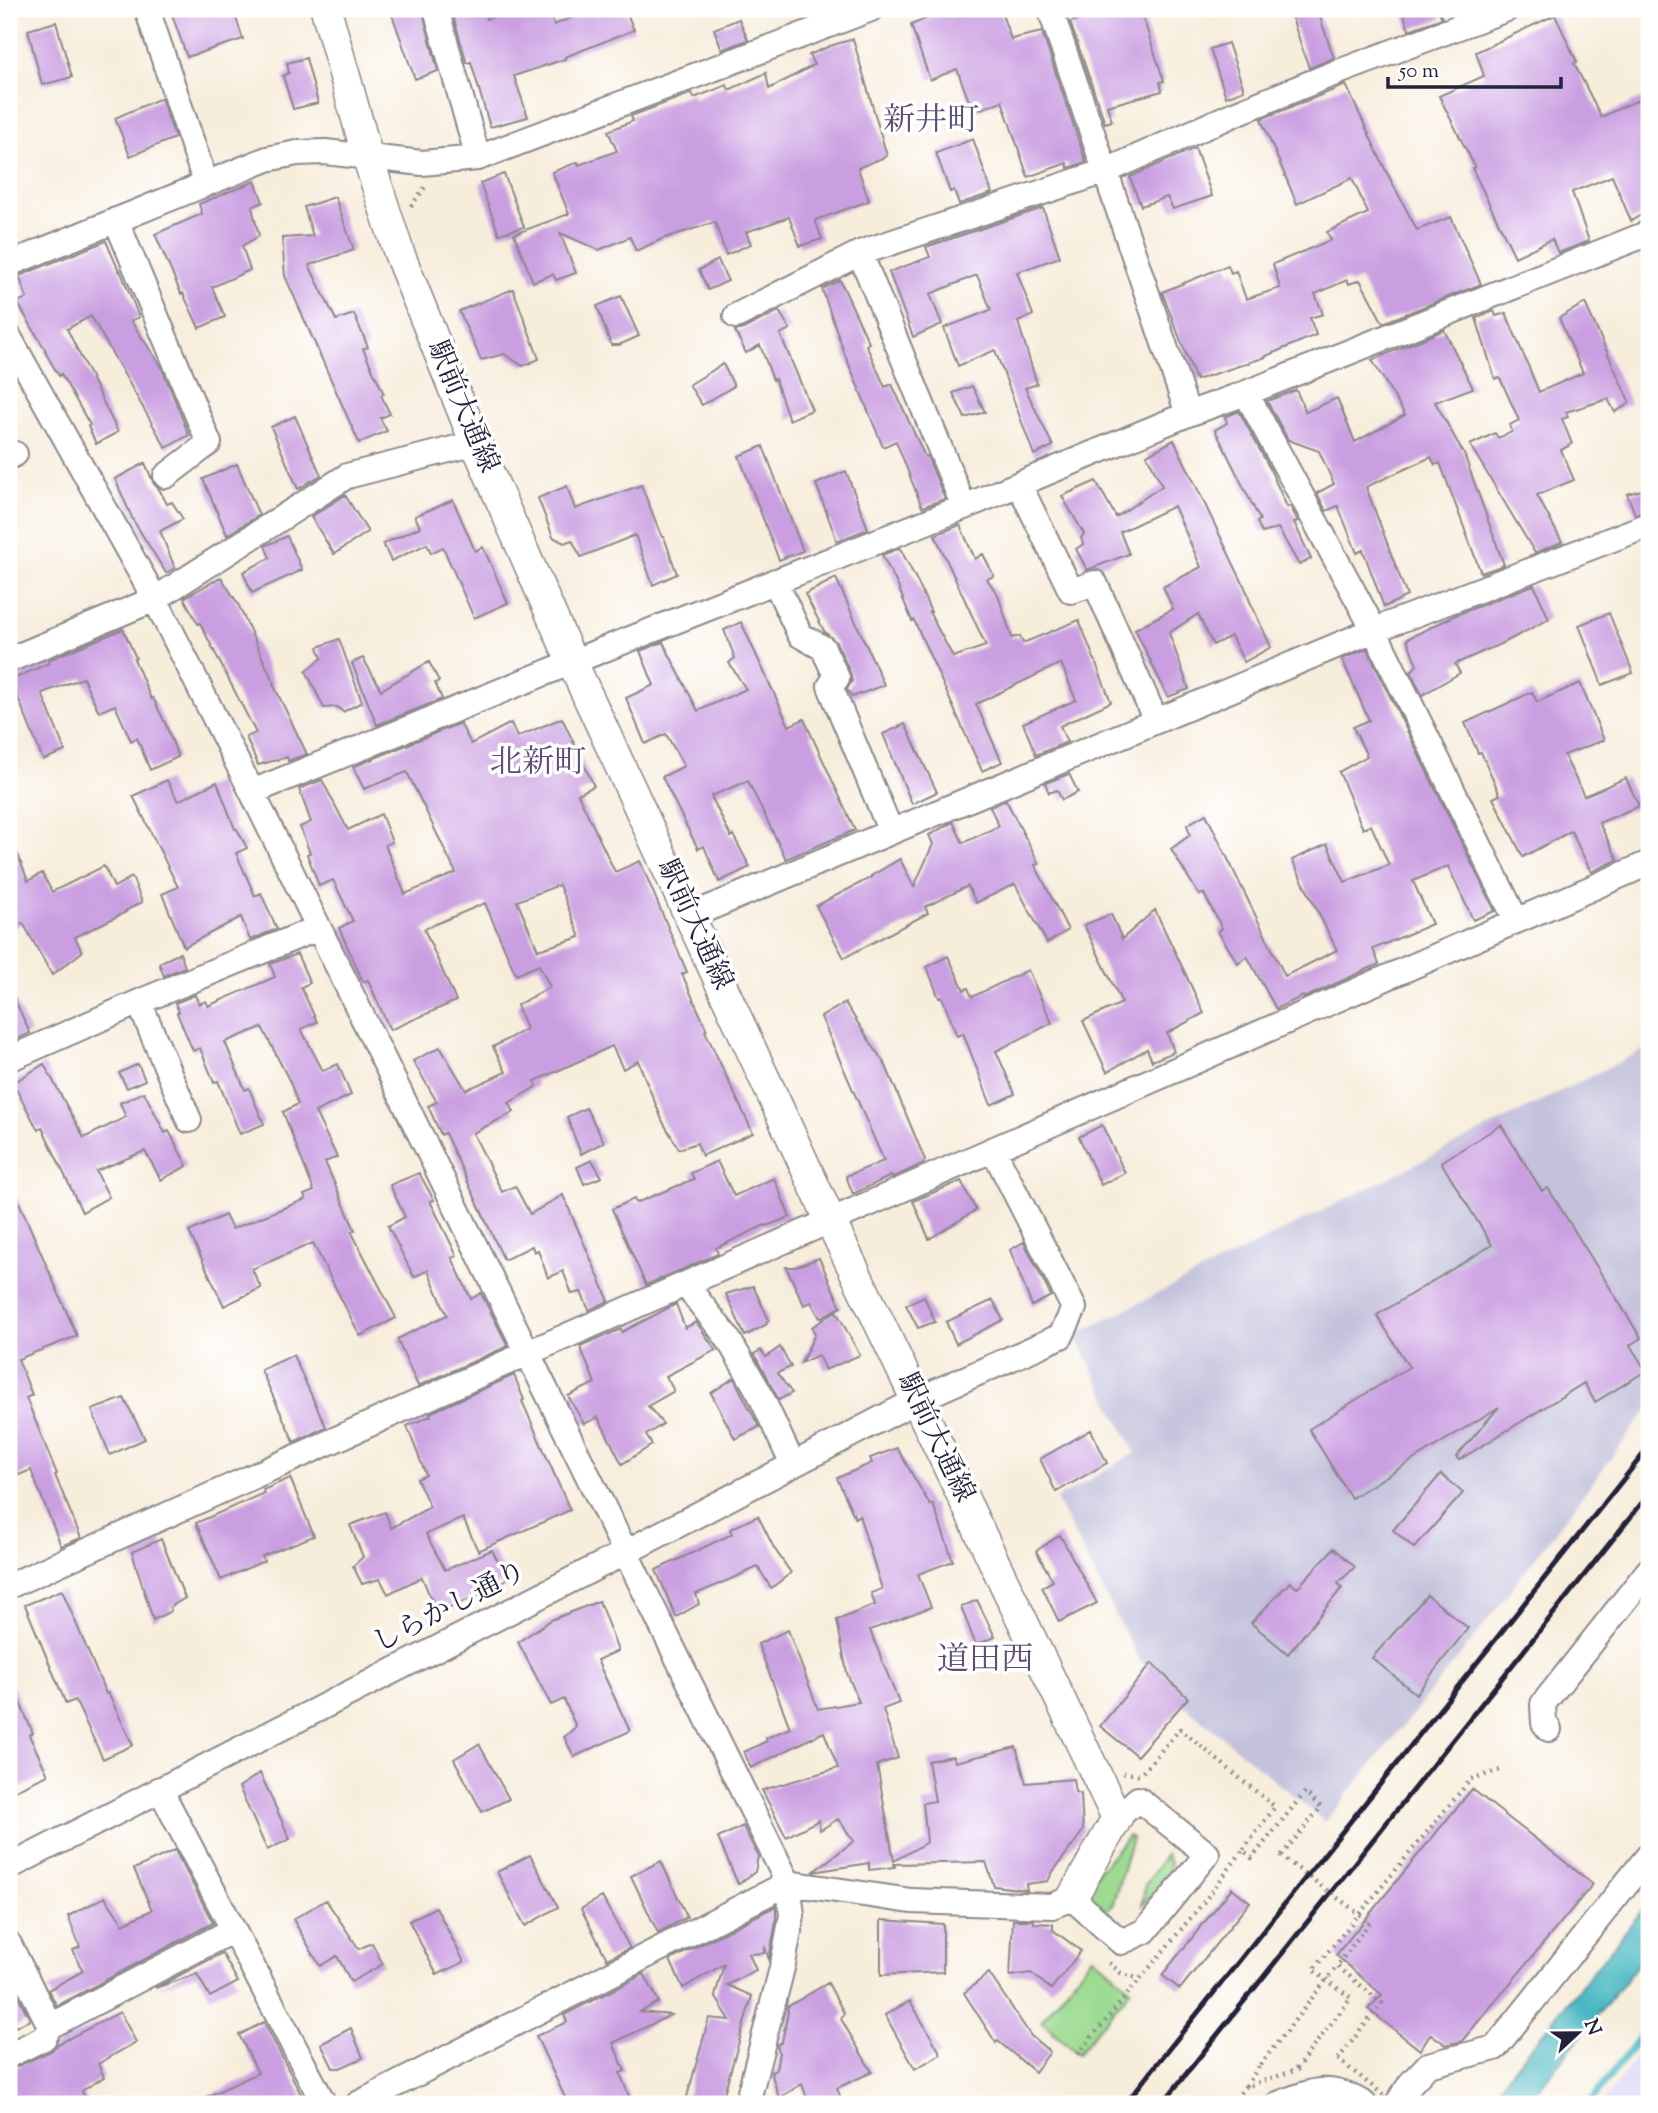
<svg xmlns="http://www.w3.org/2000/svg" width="1658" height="2113" font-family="'Sorts Mill Goudy','Noto Serif JP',serif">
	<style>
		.built { fill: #ded5f5 }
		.industrial { fill: #c3c1db }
		.green { fill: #9cdb91; stroke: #5f7e66; stroke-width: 2 }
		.water { fill: #49b8c2; stroke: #366d7e; stroke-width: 2 }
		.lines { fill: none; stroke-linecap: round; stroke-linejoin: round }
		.stream { stroke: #49b8c2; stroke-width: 7 }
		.building { fill: #ca9fe1; fill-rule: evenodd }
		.minor-casing { stroke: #8c888b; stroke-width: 28 }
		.major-casing { stroke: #8c888b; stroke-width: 33 }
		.path { stroke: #8c888b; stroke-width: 4.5; stroke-dasharray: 2 5; stroke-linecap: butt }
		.minor { stroke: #fff; stroke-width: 24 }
		.major { stroke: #fff; stroke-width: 30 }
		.rail { stroke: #22223b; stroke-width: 5 }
		.path-bridge { stroke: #8c888b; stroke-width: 4.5; stroke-dasharray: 2 5; stroke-linecap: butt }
		.labels { text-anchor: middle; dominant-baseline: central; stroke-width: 7; stroke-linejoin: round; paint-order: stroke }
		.street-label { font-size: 28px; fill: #22223b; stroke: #fff }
		.quarter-label { font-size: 32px; fill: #5d4e75; stroke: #fff }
	</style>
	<rect width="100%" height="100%" fill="#fff"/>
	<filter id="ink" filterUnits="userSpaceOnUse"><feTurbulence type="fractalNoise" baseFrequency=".0143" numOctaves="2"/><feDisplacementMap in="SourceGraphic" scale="14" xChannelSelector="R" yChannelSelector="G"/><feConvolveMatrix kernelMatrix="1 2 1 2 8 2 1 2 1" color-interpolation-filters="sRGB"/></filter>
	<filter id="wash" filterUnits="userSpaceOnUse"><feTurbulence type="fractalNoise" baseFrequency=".00686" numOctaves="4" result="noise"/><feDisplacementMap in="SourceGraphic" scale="28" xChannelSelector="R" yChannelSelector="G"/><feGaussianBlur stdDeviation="1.57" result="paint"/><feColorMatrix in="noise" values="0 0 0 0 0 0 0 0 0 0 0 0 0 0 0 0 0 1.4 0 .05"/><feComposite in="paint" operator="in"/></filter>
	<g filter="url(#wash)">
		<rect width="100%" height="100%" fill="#f7eddb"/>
		<!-- built -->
		<path class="built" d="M1649,2039V2104H1602Z"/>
		<!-- industrial -->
		<path class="industrial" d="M1649,1047V1408L1475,1637L1325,1822L1180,1702L1138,1658L1056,1499L1135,1453L1075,1335Z"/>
		<!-- green -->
		<path class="green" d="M1128,1836L1132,1838L1113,1903L1109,1908L1104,1911C1094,1902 1089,1897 1088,1884Z
			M1166,1854L1171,1865C1166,1880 1154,1895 1142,1905L1145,1885Z
			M1093,1956L1131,1989L1078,2054L1041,2021Z"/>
		<!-- water -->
		<path class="water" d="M1649,1902V1951L1526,2104H1485Z"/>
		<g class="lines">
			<!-- stream -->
			<path class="stream" d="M1589,2104L1649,2025"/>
		</g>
		<g id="blocks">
			<!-- building -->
			<path class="building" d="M170,9H233L243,39L187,57Z
				M390,9H422L438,71L415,79Z
				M451,9H484L486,19L514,9H548L554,25L592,9H625L634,30L565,57V59L514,76L528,117L490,127L471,62L467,63Z
				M949,9H1000L1011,39L1042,32L1086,162L1068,168L1067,163L1028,177L1002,101L973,112L957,69L930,80L911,25Z
				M1073,9H1140L1164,81L1160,82L1162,91L1107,106L1112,121L1105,123L1070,22L1078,20Z
				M1289,9H1317L1334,58L1309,68Z
				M1402,9H1438L1442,18L1409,30Z
				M1555,15L1577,62L1574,63L1601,117L1649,95V210L1631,221L1612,176L1572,192L1589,241L1558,253L1552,239L1515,257L1472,168L1475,167L1439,96L1484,76L1476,52Z
				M739,19L748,40L722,50L714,29Z
				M56,22L72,77L42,85L28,30Z
				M853,39L887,156L858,168L869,201L815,220L822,239L800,246L789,217L746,232L751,244L726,255L715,222L662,239L636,251L630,237L599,250L560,233L576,273L556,280L553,274L533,282L514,234L569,214L552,172L578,162L579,165L617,151L608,131L633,121L631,116L692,93L694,98L727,85L729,90L766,73L769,89L814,65L809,55L830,46Z
				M1228,43L1244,90L1226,97L1210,49Z
				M306,58L318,103L293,109L283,76L289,73L287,63Z
				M1346,85L1386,171L1417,230L1451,217L1481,284L1383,323L1360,280L1349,284L1347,280L1315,294L1323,314L1310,318L1316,335L1266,356V357L1196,380L1162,292L1228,265L1231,273L1236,271L1246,299L1280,288L1273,264L1331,240L1327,232L1368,213L1352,178L1297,204L1261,119Z
				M161,98L175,138L130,156L115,118Z
				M973,139L992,193L959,204L954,190L950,192L936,153Z
				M1195,148L1212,196L1173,209L1167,197L1141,206L1130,177Z
				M504,174L524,227L499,234L480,183Z
				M255,181L263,202L252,207L259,236L242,246L250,270L212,287L225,317L199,328L183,293L181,294L155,234L202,214L199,204Z
				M335,197L354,250L309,265L336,320L354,314L368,347L363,349L384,394L381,395L390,414L380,418L387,431L359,443L285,276L282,238L313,236L304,207Z
				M1043,208L1060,257L1017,272L1033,315L1018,322L1037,384L1025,388L1053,446L1034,455L995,350L958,366L944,328L991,310L977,275L930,294L942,324L913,337L889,272L930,257L926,247Z
				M106,241L119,271L120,270L139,317L131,321L161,366L189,435L166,448L91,316L67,329L118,432L96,444L88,426L90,425L61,374L59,376L45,352L46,351L17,302L27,298L19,276Z
				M718,260L728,281L708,290L699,270Z
				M840,280L869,343L866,345L885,387L892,384L925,457L927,456L945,499L922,507L896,441L883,447L845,355L822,289Z
				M513,289L539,359L523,366L504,354L481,360L459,311Z
				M621,296L639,336L619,345H611L597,306Z
				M1585,303L1630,403L1615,412L1608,399L1566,412L1568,417L1562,419L1572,444L1561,450L1574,480L1537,495L1562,542L1535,553L1470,445L1495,433L1498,438L1512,432L1510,425L1519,420L1500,378L1495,379L1476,318L1494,311L1496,316L1506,313L1539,392L1583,373L1559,318Z
				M779,311L790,329L780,334L812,410L789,420L775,379L773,380L760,345L746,353L735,331L743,329Z
				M1444,330L1473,388L1435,402L1464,454L1504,565L1481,573L1440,463L1435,465L1431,457L1366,487L1407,596L1384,607L1363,550L1357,553L1338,506L1326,511L1317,493L1334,484L1319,451L1288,440L1267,401L1296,390L1306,412L1337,398L1355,442L1405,415L1372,360Z
				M723,364L734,386L702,405L689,385Z
				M972,386L985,412L965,418L953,393Z
				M1239,411L1270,469L1287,507L1290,506L1298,521L1294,522L1311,559L1299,565L1278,528L1262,533L1257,522L1260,520L1215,430L1227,423L1225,417Z
				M295,416L321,475L298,489L271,427Z
				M1174,440L1249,596L1248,597L1271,647L1244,662L1231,636L1213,645L1198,614L1169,633L1189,689L1168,697L1135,629L1173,609L1163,587L1201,567L1174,506L1120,532L1129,554L1087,570L1076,549L1083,544L1081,538L1084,534L1062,496L1096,481L1116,517L1162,486L1147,455Z
				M763,446L803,551L779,560L739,456Z
				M145,463L154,484L159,489L167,504L172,502L183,519L160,531L175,568L166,573L133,520L115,479Z
				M237,464L259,515L227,535L203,479Z
				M846,471L868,529L837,541L816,484Z
				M641,485L662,537H664L677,574L653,585L635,535L581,557L572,540L564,543L553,537L538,498L567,486L575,509Z
				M1649,488V510L1635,514L1627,494Z
				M345,495L368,532L334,554L311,517Z
				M453,500L475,551L483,547L508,603L474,618L443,547L431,553L427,544L391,561L383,544L420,527L415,516Z
				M960,525L975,559L983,554L994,576L987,579L998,595L1012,638L1020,636L1023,643L1079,620L1111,702L1060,726L1067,742L1036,755L1023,723L1076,700L1061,663L976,704L1002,762L982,771L914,620L912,621L897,584L882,555L900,548L918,583L931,612H929L953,657L986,646L935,535Z
				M287,536L302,570L252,593L243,572L270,558L265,546Z
				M221,577L238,604L274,683L273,684L307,754L288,761L287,757L258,765L246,737L256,733L200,623L198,624L184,598Z
				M836,578L884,685L852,697L847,689L852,681L850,672L836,642L824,631L805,594Z
				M1534,585L1549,619L1507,641L1455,664L1460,673L1422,695L1411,672L1417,665L1407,639L1456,615Z
				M1609,613L1633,673L1602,685L1579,625Z
				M741,622L789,726L804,719L855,830L786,859L748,781L711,796L731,837L733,835L750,867L719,882L704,846L698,849L662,777L684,766L666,734L645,744L626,698L654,685L640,651L663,642L698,711L746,689L729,663L735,658L724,630Z
				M123,629L136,658L134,659L151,699L153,698L166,725L178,757L150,770L137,738L131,741L115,705L99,712L83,678L42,693L65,751L43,760L11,680L49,663L48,660Z
				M339,639L362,702L343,712L337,707L324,708L306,671L322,658L318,647Z
				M1367,649L1495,911L1473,920L1448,866L1413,881L1432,924L1373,949L1379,964L1304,998L1303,996L1276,1009L1247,956L1238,963L1218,932L1222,928L1204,894L1199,895L1171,849L1190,835L1187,825L1206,814L1285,976L1337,950L1292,860L1327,844L1345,882L1389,865L1371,825L1363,829L1339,772L1367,756L1353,727L1369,720L1342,659Z
				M363,658L381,690L429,662L439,681L435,683L442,699L377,725L352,663Z
				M1580,683L1604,740L1564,755L1584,796L1626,778L1639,806L1599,823L1618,860L1591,872L1571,831L1523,857L1493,798L1500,795L1481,752L1478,753L1465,723L1532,692L1537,702Z
				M562,718L594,786L578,794L615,872L640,861L687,972L682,974L707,1030L705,1031L753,1133L702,1156L697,1143L679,1149L663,1122L638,1061L623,1069L612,1046L535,1081L537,1086L509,1103L514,1112L473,1133L502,1192L515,1186L530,1214L563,1195L609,1301L589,1310L581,1292L572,1294L563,1271L548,1278L538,1250L534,1252L532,1246L504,1260L445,1133L441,1135L428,1106L437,1102L413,1061L440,1047L466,1090L506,1072L493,1047L526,1029L517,1005L550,987L539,965L516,975L485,903L424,929L456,1001L390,1030L368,980L363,982L339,928L353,921L333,880L319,886L307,854L310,853L300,827L311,822L299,789L322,780L348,830L381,814L392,842L385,845L405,894L456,873L407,772L364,789L353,767L460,723L471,744L511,723L517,737ZM559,885L580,937L538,950L517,901Z
				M905,724L937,792L912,804L883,734Z
				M1069,774L1078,792L1062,800L1057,790L1049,793L1045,783Z
				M167,780L178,801L217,782L235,829H237L247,848L236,853L255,896L261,893L277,929L250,940L241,917L184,947L162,894L178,887L133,796Z
				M1006,800L1039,864L1035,865L1068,930L1047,943L1015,884L976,903L968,886L925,907L928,913L844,958L816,906L872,877L871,876L900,859L914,887L933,844L929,835L953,822L963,843L999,826L990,807Z
				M10,834L28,881L42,873L52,892L104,866L114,887L132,877L142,902L125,911L126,912L75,937L82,952L52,975L23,923L9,930Z
				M1155,910L1204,1013L1167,1033L1174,1052L1152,1061L1147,1049L1107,1072L1083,1021L1122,1003L1084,925L1111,914L1122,939Z
				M180,953L185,967L164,976L159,963Z
				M297,954L310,983L301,987L317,1022L301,1029L323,1071L338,1064L351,1095L315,1112L337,1157L325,1162L355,1230L351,1231L396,1318L360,1336L313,1243L252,1269L261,1288L224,1306L189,1232L225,1215L232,1229L306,1199L304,1195L314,1191L283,1112L298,1104L290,1082L262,1027L225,1042L245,1090L249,1088L264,1124L240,1134L218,1081L214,1082L200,1048L193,1051L177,1013L179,1012L175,1003L195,995L199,1004L206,1001L208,1006L275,977L270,964Z
				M948,956L964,990L968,988L972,997L1028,970L1052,1023L996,1051L1015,1094L991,1105L963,1033L957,1036L942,997L939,998L927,967Z
				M9,987L30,1033L9,1043Z
				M845,1003L886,1066L925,1160L924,1163L892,1178L891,1176L853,1194L846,1176L884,1161L821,1017Z
				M44,1064L84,1138L126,1117L120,1103L144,1092L165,1133L169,1131L187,1166L161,1180L145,1151L96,1171L109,1197L82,1212L42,1127L38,1130L13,1083Z
				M138,1064L145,1080L127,1088L119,1073Z
				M586,1108L604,1142L581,1154L567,1117Z
				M1102,1125L1125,1173L1101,1185L1079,1137Z
				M1501,1125L1542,1191L1548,1188L1641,1338L1630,1345L1646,1371L1595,1402L1584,1383L1459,1460L1456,1457L1499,1407L1351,1498L1309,1429L1409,1367L1377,1315L1492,1245L1441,1162Z
				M592,1160L602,1177L584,1184L577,1167Z
				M717,1161L734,1196L774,1178L790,1217L766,1226L765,1225L716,1248L718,1254L646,1285L612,1209L634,1199L636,1203L694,1179L691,1173Z
				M419,1173L434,1200L430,1201L457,1256L452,1258L471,1299L481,1293L508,1346L418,1386L397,1339L447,1315L428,1270L414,1277L388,1226L405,1217L390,1185Z
				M9,1179L77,1336L18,1359L32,1395L26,1398L57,1474L55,1475L81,1538L61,1546L31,1470L19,1475L9,1450Z
				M961,1181L976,1210L929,1239L913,1201Z
				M1024,1242L1051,1296L1032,1306L1010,1250Z
				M819,1258L841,1307L820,1318L811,1302L804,1305L786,1267H795Z
				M753,1286L769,1320L766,1322L767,1324L745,1336L726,1294Z
				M924,1296L935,1322L918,1328L906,1305Z
				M993,1300L1003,1320L956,1344L946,1322Z
				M676,1304L685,1328L696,1322L716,1350L666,1376L674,1391L648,1406L663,1424L646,1435L652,1445L622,1464L598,1417L584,1424L568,1396L595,1383L580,1346L621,1329L622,1332Z
				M836,1311L860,1355L825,1370L818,1355L801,1363L815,1334L812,1327Z
				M780,1347L791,1367L777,1373L792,1393L779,1400L754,1354L761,1350L766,1357Z
				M293,1355L326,1427L294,1442L261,1370Z
				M514,1375L524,1400L522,1401L570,1510L478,1551L463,1518L426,1534L445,1570L492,1550L507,1579L486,1592L437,1613L422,1577L388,1594L380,1579L362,1584L353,1566L363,1557L350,1525L385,1512L391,1528L430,1507L417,1479L426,1475L407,1426L431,1416L430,1413Z
				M734,1378L759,1427L735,1439L711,1393Z
				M124,1398L145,1439L110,1455L92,1410Z
				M1091,1430L1107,1463L1056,1492L1040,1459Z
				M897,1448L930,1505L933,1504L953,1561L918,1574L931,1607L870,1630L899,1703L883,1709L898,1758L877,1765L894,1861L927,1842L923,1803L935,1801L928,1761L953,1756L955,1762L1016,1747L1026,1783L1073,1779L1075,1792L1081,1794L1083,1831L1052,1873L1048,1881L1026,1884L1027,1890L994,1886L986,1862L894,1864L895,1867L869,1870V1863L813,1872L854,1841L838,1819L820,1830L819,1820L786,1837L762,1790L838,1768L824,1732L751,1768L744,1752L767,1741L766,1738L790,1728L758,1644L788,1630L818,1709L859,1702L847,1673L837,1620L875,1605L871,1593L882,1589L859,1515L855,1518L837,1478L872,1463L870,1458Z
				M1441,1474L1463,1493L1414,1548L1393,1530Z
				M290,1478L314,1536L262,1556L264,1561L221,1580L196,1523L264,1493L263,1490Z
				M758,1516L774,1548L791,1573L771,1588L758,1567L696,1594L699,1604L676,1617L656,1570L732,1534L730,1529Z
				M1060,1535L1097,1603L1059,1622L1042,1587L1053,1581L1036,1551Z
				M161,1539L185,1598L170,1607L171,1611L153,1620L132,1552Z
				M1334,1548L1355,1567L1338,1583L1342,1588L1288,1654L1251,1623L1290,1582L1297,1588Z
				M62,1590L106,1694L108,1693L133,1745L103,1759L75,1700L66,1704L25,1605Z
				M1427,1595L1468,1628L1416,1694L1372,1658Z
				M977,1600L995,1637L976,1645L961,1607Z
				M599,1601L618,1651L597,1660L630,1731L574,1757L564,1737L576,1727L564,1699L551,1705L518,1642L551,1620Z
				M1152,1663L1188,1698L1137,1756L1100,1726Z
				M9,1677L33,1733L29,1735L48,1775L9,1793Z
				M479,1744L509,1799L482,1812L454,1759Z
				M260,1773L290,1839L267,1850L239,1787Z
				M1472,1789L1593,1884L1462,2041L1446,2045L1431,2034L1420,2050L1368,2009L1382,1995L1336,1955Z
				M743,1826L758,1856L755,1872L738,1884L718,1838Z
				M175,1850L213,1923L57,2006L48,1990L83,1971L73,1950L80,1947L68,1916L105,1897L123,1924L152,1910L134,1869Z
				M530,1855L558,1907L525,1926L497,1872Z
				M661,1861L687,1917L658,1933L631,1876Z
				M1232,1888L1250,1902L1180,1989L1162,1975Z
				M602,1897L630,1948L607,1959L581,1909Z
				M326,1900L359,1949L372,1943L383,1964L351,1982L337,1956L320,1966L293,1919Z
				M776,1906V1922L769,1959L765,1948L764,1953L749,1954L756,1970L727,1985L752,1996L721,2104H685L709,2018L730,2020L715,1996L724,1964L683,1988L670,1960Z
				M436,1907L464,1962L437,1975L409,1921Z
				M881,1920L943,1924V1972L881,1975Z
				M1013,1920H1033L1034,1923L1053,1924V1930L1081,1951L1051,1989L1031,1973L1010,1976Z
				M222,1953L238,1982L210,1997L197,1974L155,1988Z
				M989,1973L1031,2036L1050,2052L1035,2072L998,2041L996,2043L964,1993Z
				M644,1974L659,2002L640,2012L671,2015L613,2043L625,2071L620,2073L632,2104H568L536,2036L567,2022L564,2015Z
				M9,1977L30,2020L9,2030Z
				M828,1983L844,2013L841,2019L872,2072L837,2088L843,2104H809L802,2084L779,2098L771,2072L776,2070L779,2053L777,2045L782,2042L788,2012L787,2007Z
				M910,2001L941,2054L915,2069L885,2015Z
				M120,2012L136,2042L98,2064L104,2077L82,2091L88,2104H9V2070L51,2051L58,2044Z
				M264,2022L306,2104H191L258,2073L239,2035Z
				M351,2028L363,2058L340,2068H333L321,2044Z"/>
		</g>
	</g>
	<g filter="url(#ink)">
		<use href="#blocks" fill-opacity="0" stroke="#8c888b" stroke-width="2"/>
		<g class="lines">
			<defs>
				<path id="minor" d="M147,9L206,184
					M436,9L478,158
					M1050,9L1188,414
					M116,220L209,443L166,476
					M860,253L964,507
					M9,264L267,159L297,153L325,152L422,163L478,158L871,9
					M736,316L860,253L1106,171L1234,114L1325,77L1507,9
					M9,337L155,599L252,792L788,1883L792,1915L783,1964L747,2104
					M1246,393L1374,630L1516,920
					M9,457L15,454
					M1019,484L1071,591L1095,583L1156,721
					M775,581L800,635L823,648L837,678L830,686L891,832
					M9,660L155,599L347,476L476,443
					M252,792L572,662L964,507L1188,414L1246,393L1649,233
					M690,916L1374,630L1649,525
					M139,1002L189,1120
					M9,1059L139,1002L318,928
					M685,1284L727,1337L759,1392L793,1465
					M9,1586L539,1348L1649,863
					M1549,1729L1544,1723L1543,1704L1649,1570
					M160,1789L324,2104
					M9,1867L626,1552L917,1400L1061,1336L1074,1308L993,1149
					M9,1944L50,2026L233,1930
					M9,2055L44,2038L50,2026
					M358,2104L788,1883L911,1901L1052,1906L1072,1898L1121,1942L1145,1931L1207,1854L1138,1799L1117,1818
					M1278,2104C1314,2090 1330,2083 1364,2104
					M1397,2104L1411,2083L1428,2065L1495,2048L1649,1855"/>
				<path id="major" d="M326,9L367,155L399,253L471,432L572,662L830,1220L1117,1818L1072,1898"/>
			</defs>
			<!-- minor casing -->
			<use href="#minor" class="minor-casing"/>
			<!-- major casing -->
			<use href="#major" class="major-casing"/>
			<!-- path -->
			<path class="path" d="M411,206L426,186
				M1123,1773L1140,1775L1180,1729L1275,1807L1243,1850
				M1109,1963L1121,1973L1139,1979
				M1078,2054L1203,1903L1243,1850L1252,1858L1305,1792L1321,1807L1281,1856
				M1338,2059L1382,2003L1337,1966L1370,1922
				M1296,2069L1351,1998L1313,1970L1471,1779L1501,1770
				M1246,2086L1260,2065
				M1231,2104L1245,2087L1299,2069"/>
			<!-- minor -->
			<use href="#minor" class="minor"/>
			<!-- major -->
			<use href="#major" class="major"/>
			<!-- rail -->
			<path class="rail" d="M1125,2104L1649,1447
				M1162,2104L1649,1494"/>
			<!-- path-bridge -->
			<path class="path-bridge" d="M1281,1856L1370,1922
				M1338,2059L1395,2104
				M1260,2065L1337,1966"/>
		</g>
	</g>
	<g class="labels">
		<!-- street labels -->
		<g class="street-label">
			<text transform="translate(462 407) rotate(67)">駅前大通線</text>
			<text transform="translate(694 925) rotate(65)">駅前大通線</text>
			<text transform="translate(935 1438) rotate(64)">駅前大通線</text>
			<text transform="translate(450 1608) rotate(-27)">しらかし通り</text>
		</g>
		<!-- quarter labels -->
		<g class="quarter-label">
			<text x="931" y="122">新井町</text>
			<text x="538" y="764">北新町</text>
			<text x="985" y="1661">道田西</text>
		</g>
	</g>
	<!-- margin -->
	<rect width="1658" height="2113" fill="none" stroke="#fff" stroke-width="35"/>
	<!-- north arrow -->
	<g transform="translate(1578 2033) rotate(68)" stroke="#ffffff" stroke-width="5" paint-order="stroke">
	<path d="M0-5L12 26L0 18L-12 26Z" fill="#22223b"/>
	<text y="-10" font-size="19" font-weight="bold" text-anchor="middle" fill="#22223b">N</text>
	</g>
	<!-- scale -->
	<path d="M1388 77v10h173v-10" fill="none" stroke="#22223b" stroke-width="3.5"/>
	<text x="1399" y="77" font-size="21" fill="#22223b" stroke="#ffffff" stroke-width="5" paint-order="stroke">50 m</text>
</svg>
